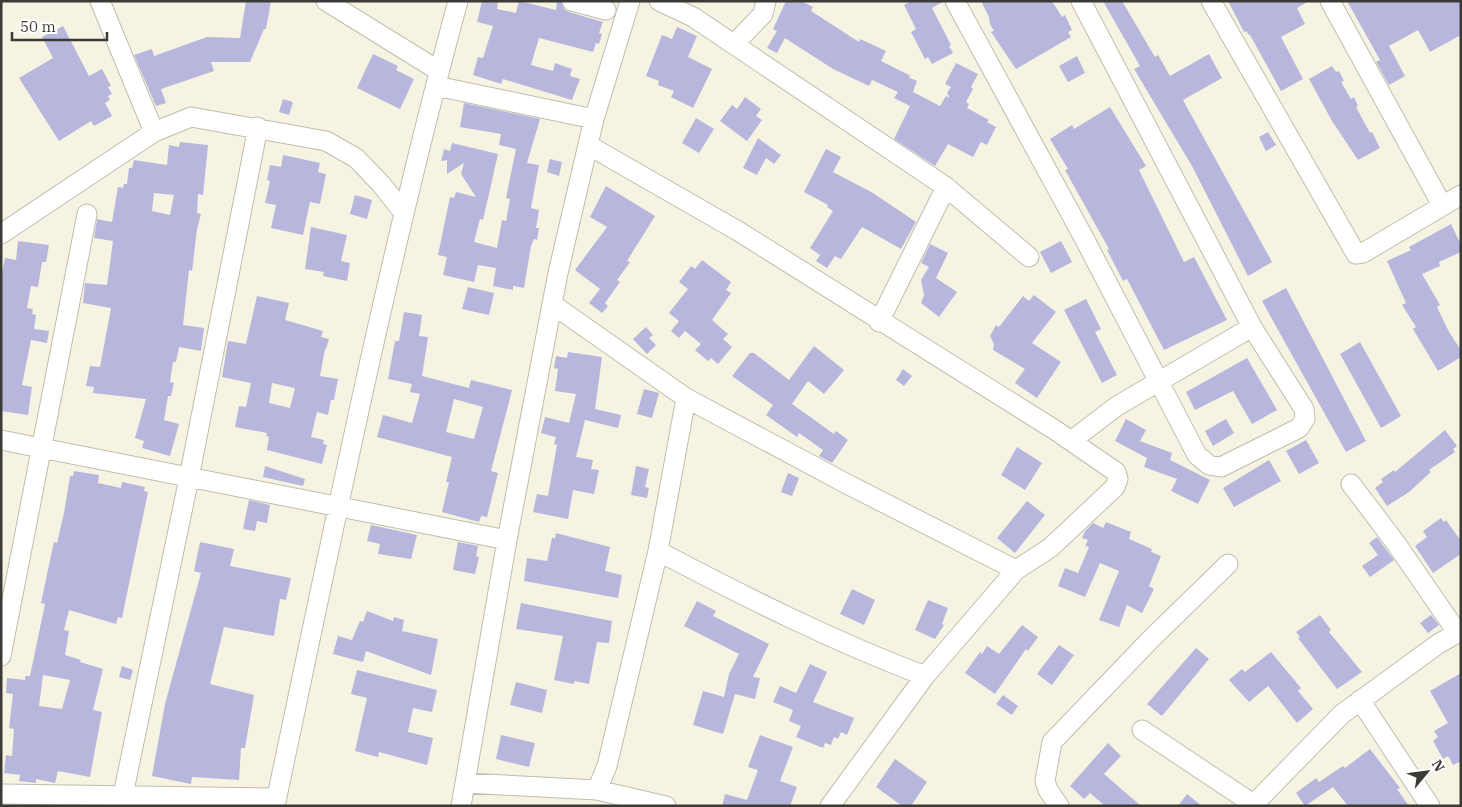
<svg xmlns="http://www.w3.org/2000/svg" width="1462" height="807" font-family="'IBM Plex Serif',serif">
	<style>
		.building { fill: #b7b7de; fill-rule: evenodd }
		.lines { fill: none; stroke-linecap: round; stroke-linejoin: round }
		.minor-casing { stroke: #c0bdad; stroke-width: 21 }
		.minor { stroke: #fff; stroke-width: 19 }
	</style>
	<rect width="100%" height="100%" fill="#f6f3e2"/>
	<!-- building -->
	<path class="building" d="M246,1H271L266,29H264L250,62H211L214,71L161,89L166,103L156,106L134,55L152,49L154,56L207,37L240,38Z
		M482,1H498L497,9L516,13L519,1L556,10L557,1H561L564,9L569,12L603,22L599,33L602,34L599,44L596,43L593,52L539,38L531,65L553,71L555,63L572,69L570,76L580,79L572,100L503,79L501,84L473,75L478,57L483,58L493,26L477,22Z
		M786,1H801L813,7L811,11L859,42L860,39L886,51L881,61L911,76L908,77L917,81L913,92L940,106L946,96L950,98L947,93L951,87L945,84L956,63L978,74L971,87L973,89L966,102L969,104L967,108L989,120L987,122L996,127L987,145L981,142L973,157L948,144L935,166L894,139L910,106L894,98L898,92L872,80L869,86L833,69L785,38L777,53L767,48L777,31L773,29Z
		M911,1H944L932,8L951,45L949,46L953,53L932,64L928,57L925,59L911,32L916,29L904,5Z
		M981,1H1052L1062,17L1065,15L1072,30L1068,32L1071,37L1016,69L991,32L994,31L990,24L989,17Z
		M1103,1H1122L1155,57L1158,55L1170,76L1209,54L1222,78L1183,100L1272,262L1248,276L1192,166L1134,69L1140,66Z
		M1228,1H1309L1297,8L1305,24L1281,37L1303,79L1281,91L1250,35H1249L1246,31L1244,32Z
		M1347,1H1461V35L1430,52L1418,30L1389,46L1405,76L1389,85L1376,62L1380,60Z
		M63,26L89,76L102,69L111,86L108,87L112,94L108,96L110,100L105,103L112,116L94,126L91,121L59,141L19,78L53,58L42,37Z
		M677,27L697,36L688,57L712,69L693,108L671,97L674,91L658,85L659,81L646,76L662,35L672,39Z
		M373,54L398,66L396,70L414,79L400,109L357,88Z
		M1077,56L1085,73L1068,82L1059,66Z
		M1332,66L1336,72L1339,71L1344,81L1341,82L1351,99L1354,97L1358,106L1356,107L1370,133L1372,132L1380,148L1358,160L1332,121L1309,79Z
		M745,97L761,109L756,116L762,120L747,141L720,121L732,105L737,109Z
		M283,99L293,102L289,115L279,112Z
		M464,103L540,119L527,163L539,165L531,208L539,210L536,228H539L537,240L534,239L531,246L524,288L513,286V290L493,286L496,268L478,265L474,282L443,275L447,257L438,255L450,197L454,198L456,192L476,197L461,174L464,163L447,174V160L441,161L444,149L450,151L452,143L498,154L483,220L480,219L474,242L497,248L502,220L506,221L510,199L506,198L516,149L499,145L501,134L460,127Z
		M1110,107L1146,166L1139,170L1184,262L1194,257L1227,320L1164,350L1127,279L1123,281L1107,250L1109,249L1065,170L1068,169L1050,139L1072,125L1074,129Z
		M696,118L714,129L699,153L682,143Z
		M1268,132L1276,145L1266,151L1259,137Z
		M758,138L781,155L774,164L766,158L757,175L743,168Z
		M180,142L208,145L203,195L198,194L197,213L201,214L197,229L192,271L189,270L183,325L204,328L201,351L179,347L176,362H173L170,382L174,383L171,396H168L164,420L179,424L170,456L142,448L144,441L135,438L146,399L93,393L94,387L86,386L90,366L100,367L111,308L83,303L85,283L107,285L113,241L94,238L97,219L112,222L118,187L123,188L124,184H127L129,168H132L134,160L167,165L169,145L179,147ZM154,193L174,195L170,215L152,211Z
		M826,149L841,157L833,172L873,193L916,222L901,249L862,227L841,259L835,256L827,268L816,261L820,255L810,248L833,211L827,207L828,205L804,192Z
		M283,155L320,163L318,172L326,174L320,204L310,202L303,235L271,228L276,205L265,203L270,181L267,180L270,165L281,167Z
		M550,159L562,162L559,176L547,172Z
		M606,186L655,216L627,261L630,262L617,280L620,282L605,303L608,306L602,313L589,303L600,289L575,270L607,227L590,217Z
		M355,195L372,200L367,219L350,214Z
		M1451,224L1461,245V252L1439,262L1440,266L1422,274L1440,305L1437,307L1449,332L1461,350V357L1438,371L1413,329L1416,327L1402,305L1406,303L1387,261L1411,250L1409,247Z
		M311,227L347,235L341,261L350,263L347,281L323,276L324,272L305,269Z
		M18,241L49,245L46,262H42L38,287L31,286L27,308L33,309L32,314L36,315L34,329L49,331L47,343L31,340L22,385L32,387L28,415L1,411V279L5,258L16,260Z
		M1061,241L1072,262L1051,273L1040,252Z
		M930,244L948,253L936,278L957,292L939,317L921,303L924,295L921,280L929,267L921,263Z
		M702,260L731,282L726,290L731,293L712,320L728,334L723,339L732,347L718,364L711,358L708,361L695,350L701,344L685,331L679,338L671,331L679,321L669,313L688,289L679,282L691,266L695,269Z
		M468,287L494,293L489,315L462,309Z
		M1286,288L1366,441L1346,452L1262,301Z
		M1034,295L1056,312L1032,343L1061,362L1037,398L1015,383L1025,369L993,350L994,344L990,336L996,325L999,327L1023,296L1029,301Z
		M257,296L289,303L285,320L323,331L321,337L329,339L326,349H325L320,376L338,379L334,400H331L328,415L317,412L311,437L324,440L323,444L327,445L322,464L267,450L269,437L266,436L267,433L235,427L239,406L246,407L251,383L222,377L228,341L246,344ZM272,383L295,388L290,408L269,403Z
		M1086,299L1101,329L1095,332L1117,375L1102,383L1064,310Z
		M404,312L422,315L419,336L428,337L422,376L469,388L471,380L512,390L491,471L498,473L487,517L481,516L479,522L442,512L449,482H446L452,457L377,437L383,415L412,423L420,394L410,392L412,384L388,379L395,341H399ZM454,399L483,407L474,439L446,432Z
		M646,327L653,335L649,338L656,345L647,354L633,339Z
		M1360,342L1401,416L1381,428L1340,354Z
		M814,346L844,370L824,394L808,381L792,404L834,434L836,431L848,440L832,463L819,456L823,450L799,433L797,437L766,415L773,405L732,376L750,353H754L789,380Z
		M568,352L602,357L595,409L621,415L618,428L585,420L576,457L593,460L591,469L599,470L594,494L573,490L568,519L533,512L537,494L548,496L557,445L554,444L556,437L541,433L545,417L569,423L576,394L555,391L558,369L554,368L556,356L567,358Z
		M1247,358L1277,410L1252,424L1233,391L1195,410L1186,392Z
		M903,369L912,376L904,386L896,380Z
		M644,389L659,393L652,418L637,414Z
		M1126,419L1146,430L1140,441L1172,453L1170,460L1210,480L1198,504L1171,491L1177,479L1144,467L1147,458L1115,441Z
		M1226,419L1234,433L1213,446L1205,431Z
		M1445,430L1457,446L1453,449L1455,452L1429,470L1431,472L1409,492L1387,506L1375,488L1383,482L1381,479L1394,470L1395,472Z
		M1306,440L1319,463L1299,474L1286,451Z
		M1017,447L1042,463L1025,490L1001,475Z
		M1269,460L1281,481L1234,507L1223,488Z
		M265,466L305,479L303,486L263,477Z
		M636,466L649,469L645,487L649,488L647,498L631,495Z
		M74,471L99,475L98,483L121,488L122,482L145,487L144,491L148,492L122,618L118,617L116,624L69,610L64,630L69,631L65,655L81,660L80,662L103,669L93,710L102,712L90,777L58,771L55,783L36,779V783L19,781L20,775L4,773L6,755L12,756L14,729L9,728L13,694L6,693L7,678L25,680V676H30L45,604L41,603L50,560L54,542L57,543L64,513L70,476H73ZM43,675L70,680L62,709L39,706Z
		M788,473L799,478L792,496L781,492Z
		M249,500L270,505L267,523L257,521L255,531L243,529Z
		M1027,501L1045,515L1015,553L997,538Z
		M1441,518L1444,522L1446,520L1461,541V554L1433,573L1415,546L1427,537L1423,531Z
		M1106,522L1131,532L1129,539L1152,549L1151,552L1161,556L1149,586L1154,589L1142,613L1127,605L1119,627L1099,620L1119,571L1100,563L1085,597L1058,586L1065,568L1078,573L1089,547L1085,546L1088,540L1082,538L1085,531L1093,523L1103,528Z
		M371,525L417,535L411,559L378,554L380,544L367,541Z
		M556,533L610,547L605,571L622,575L618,598L524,581L527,558L547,561L552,538H555Z
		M1377,537L1394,560L1370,577L1362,566L1378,555L1369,543Z
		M200,542L234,549L230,566L291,578L286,600L280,599L274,636L224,627L210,684L254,695L245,748H241L239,780L192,777L191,784L152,776L165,704L201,573L194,571Z
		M458,542L478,546L476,556L479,557L475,574L453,570Z
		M852,589L875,600L864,625L840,614Z
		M928,600L948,608L942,624L944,625L935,639L915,630Z
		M697,601L716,611L713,616L769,644L753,677L760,678L755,699L735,694L723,734L693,725L703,691L724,697L729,674L739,654L684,626Z
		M521,603L612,621L609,643L597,642L589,684L574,681V684L554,680L563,636L516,629Z
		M367,611L393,621L394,617L404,620L402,631L438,639L431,675L366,651L363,662L333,654L338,636L352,640L360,621L363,622Z
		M1320,615L1331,630L1329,632L1362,672L1337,689L1298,638L1300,637L1296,632Z
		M1431,615L1439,625L1428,633L1420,623Z
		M1022,625L1038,637L1028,651L1026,649L995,694L965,673L980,652L982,654L987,646L999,654Z
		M1059,645L1074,655L1052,685L1037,674Z
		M1196,648L1209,659L1162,716L1147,704Z
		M1271,652L1301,688L1298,691L1313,709L1297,723L1268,686L1249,702L1229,680L1242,669L1245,672Z
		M810,664L827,672L813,702L854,718L847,735L841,732L838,739L834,737L831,745L825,743L823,748L796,737L801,726L789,721L793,710L773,702L780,686L796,693Z
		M122,666L133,670L130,680L119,677Z
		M357,670L437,690L432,712L413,708L408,732L433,738L427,765L379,752L378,757L355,751L367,698L351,694Z
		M1461,673V761L1453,765L1448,756L1443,759L1433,741L1438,737L1434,731L1448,723L1430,691Z
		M516,682L547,690L542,713L510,705Z
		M1003,695L1018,706L1012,715L996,704Z
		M501,735L535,743L529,767L496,759Z
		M760,735L793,747L780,781L797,787L790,806H722L725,794L747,800L758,770L748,767Z
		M1108,743L1121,756L1104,774L1141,806H1105L1090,793L1084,799L1070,786Z
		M1370,749L1400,788L1397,789L1409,806H1348L1333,787L1305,806L1296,793L1316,778L1319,782L1343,766L1345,768Z
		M895,759L927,782L911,806H902L876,787Z
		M1187,794L1202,806H1178Z"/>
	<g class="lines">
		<defs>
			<path id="minor" d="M100,1L154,132
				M326,1L439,71
				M572,1L606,10
				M659,1L693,17L946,187L1029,257
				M955,1L1084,238L1197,455L1209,465L1221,467L1299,428L1305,419L1304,409L1252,327L1081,1
				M1211,1L1356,254L1363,253L1461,195
				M1330,1L1442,205
				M734,44L763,14L766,1
				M436,86L594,119
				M588,145L738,231L1055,430L1116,472L1118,479L1115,487L1050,548L1016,570L925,676L830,806
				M1,234L154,132L191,117L326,141L356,158L381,184L404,213
				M552,304L686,398L847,484L1016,570
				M879,322L946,187
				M1,440L507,540
				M1071,441L1117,406L1252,327
				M1351,484L1395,542L1457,632
				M658,551C745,597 833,641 925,676
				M1,656L87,214
				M1360,700L1430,806
				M1142,730L1256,806
				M465,783L597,790L666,806
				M597,790L607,766L658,551L686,398
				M1,794L277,798
				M123,795L189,478L258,127
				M275,806C332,537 386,266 458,1
				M461,806L507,540L558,273L594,119L630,1
				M1059,806L1048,790L1045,781L1052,742L1151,639L1228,564
				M1252,806L1342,714L1438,644L1461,631"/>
		</defs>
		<!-- minor casing -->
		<use href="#minor" class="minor-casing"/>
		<!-- minor -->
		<use href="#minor" class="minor"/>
	</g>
	<!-- border -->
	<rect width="1462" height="807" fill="none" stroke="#3b3a34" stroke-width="5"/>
	<!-- north arrow -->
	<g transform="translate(1427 772) rotate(61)" stroke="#ffffff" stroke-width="4" paint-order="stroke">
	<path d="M0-4L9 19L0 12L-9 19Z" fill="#3b3a34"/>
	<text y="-8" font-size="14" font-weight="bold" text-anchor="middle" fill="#3b3a34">N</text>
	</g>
	<!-- scale -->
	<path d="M12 32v8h95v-8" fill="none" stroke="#3b3a34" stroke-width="2.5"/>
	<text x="20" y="32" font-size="15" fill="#3b3a34" stroke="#ffffff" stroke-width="4" paint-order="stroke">50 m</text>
</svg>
